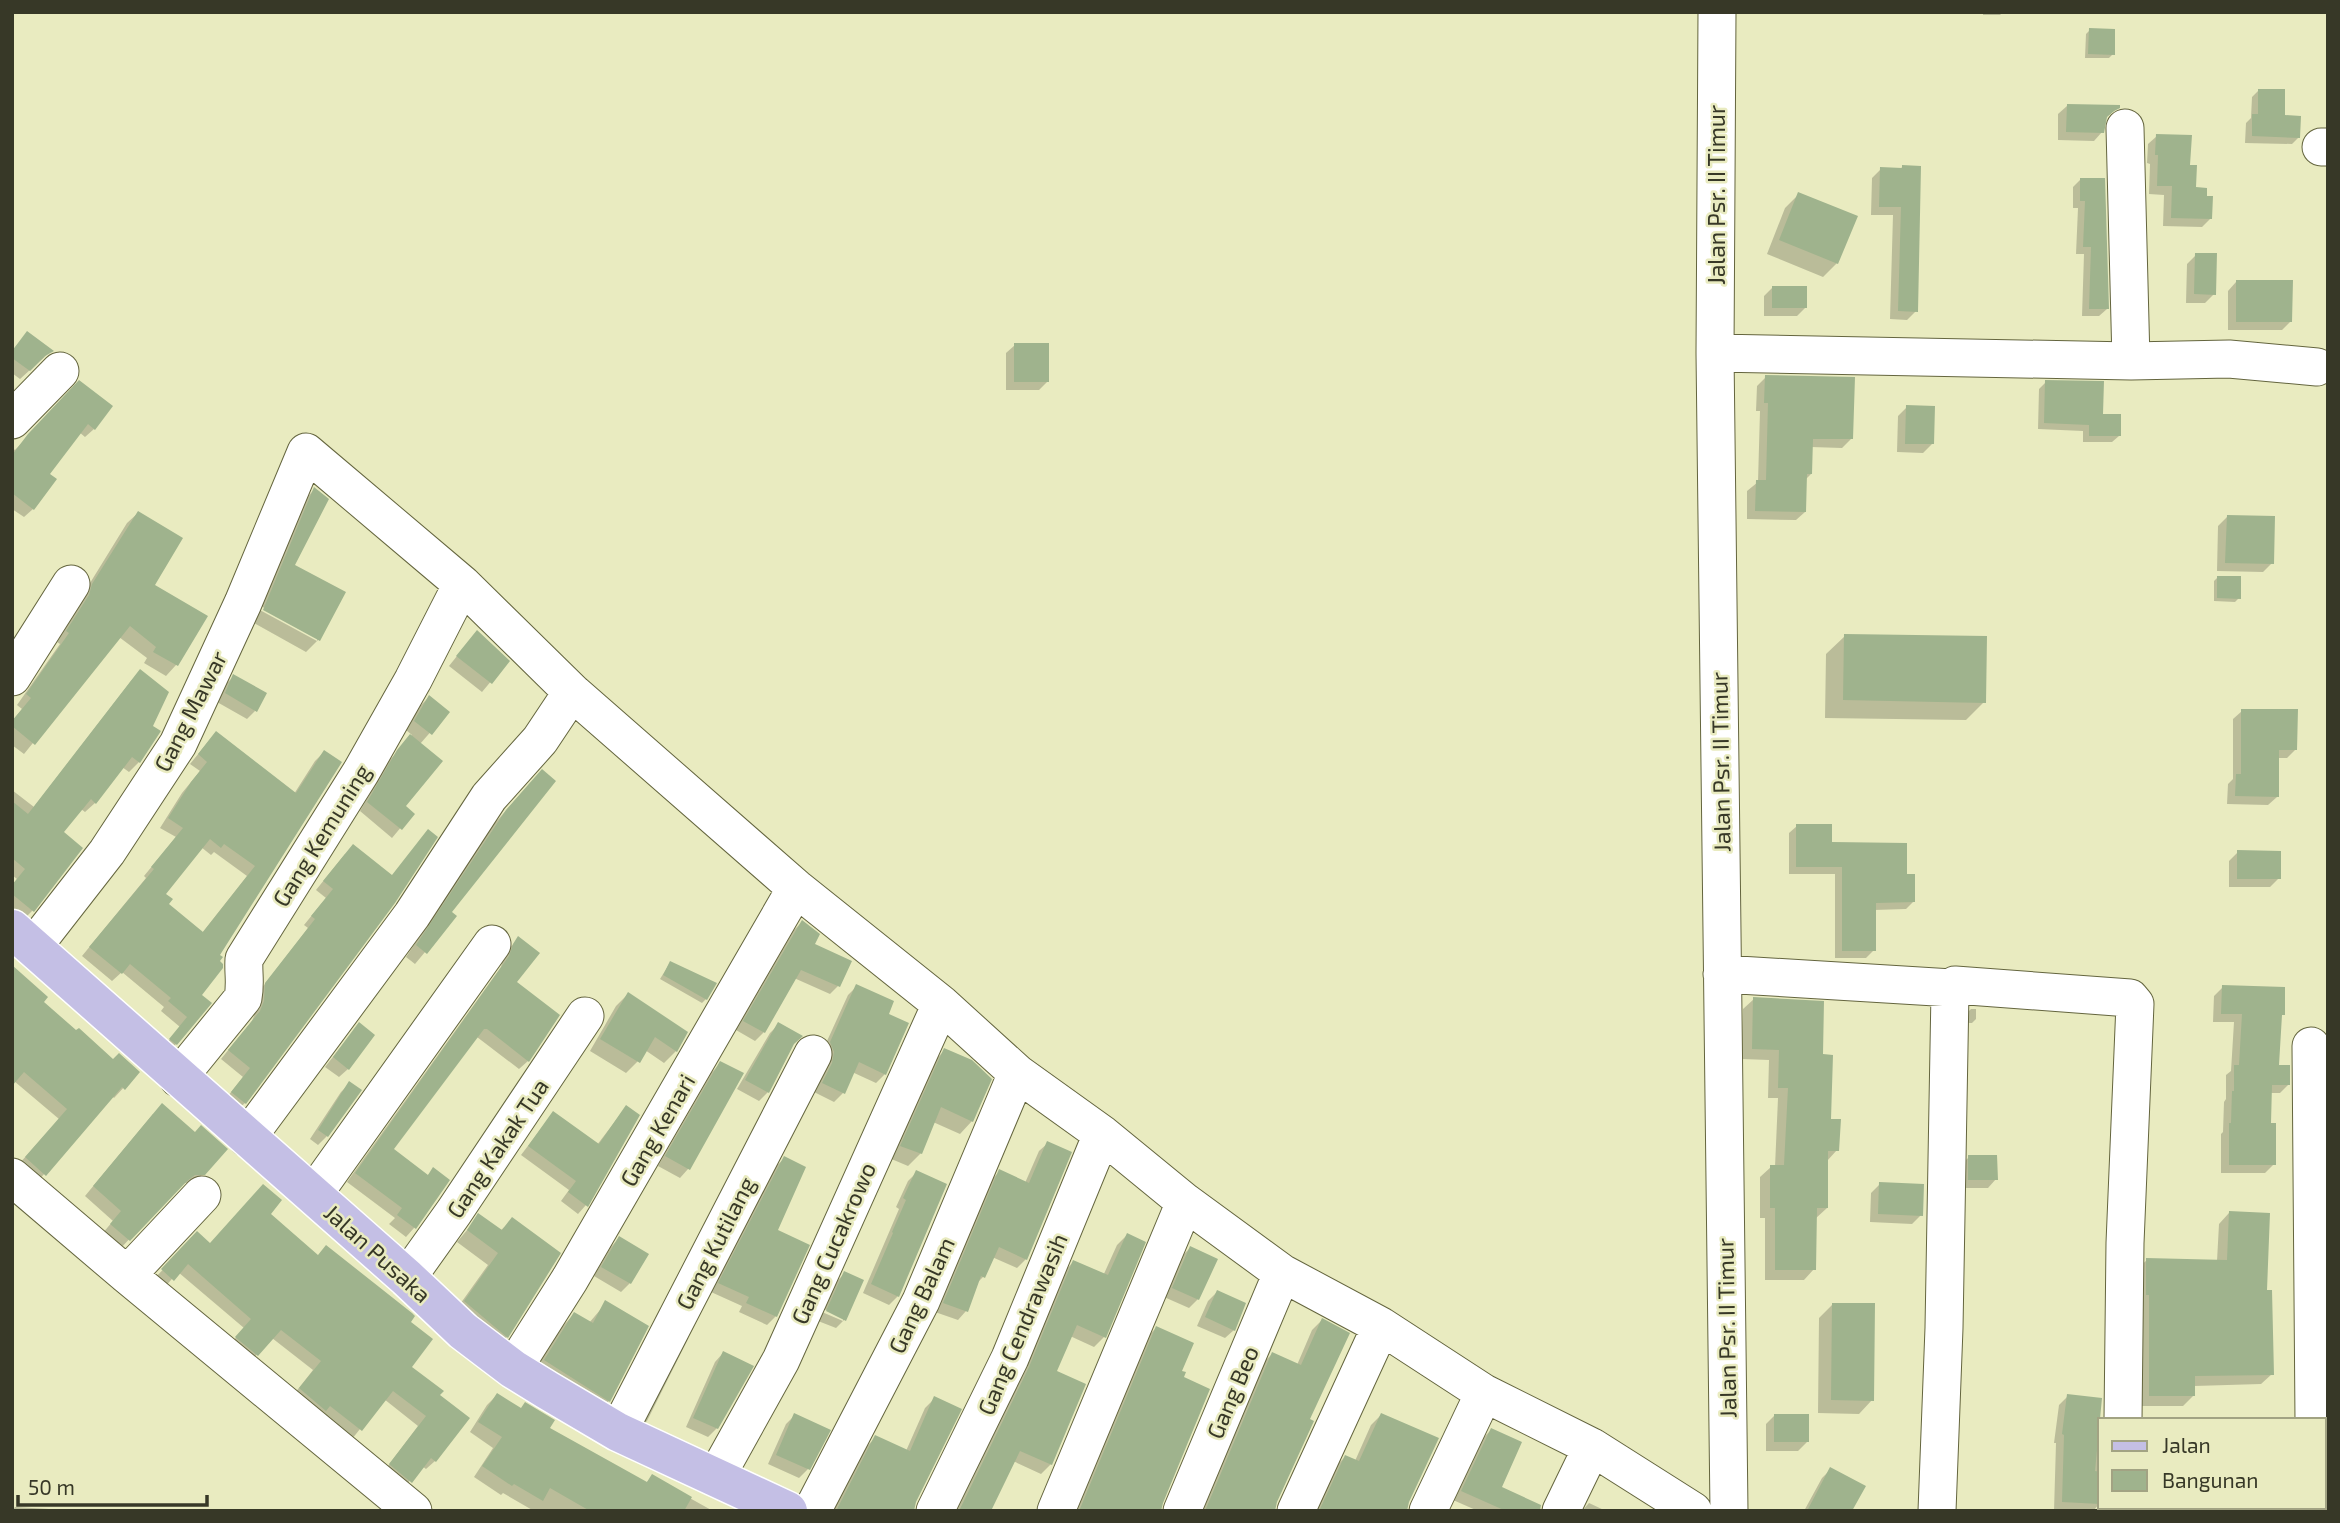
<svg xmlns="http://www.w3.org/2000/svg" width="2340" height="1523" font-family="'Exo 2',sans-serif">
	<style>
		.shadow { fill: #0003; fill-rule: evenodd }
		.building { fill: #9fb38d; fill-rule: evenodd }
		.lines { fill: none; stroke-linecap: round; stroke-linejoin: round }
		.minor-casing { stroke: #64653e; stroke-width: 39 }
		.major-casing { stroke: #fff; stroke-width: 41 }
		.minor { stroke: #fff; stroke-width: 37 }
		.major { stroke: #c4bfe5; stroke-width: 38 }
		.labels { text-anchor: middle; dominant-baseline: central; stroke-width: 5; stroke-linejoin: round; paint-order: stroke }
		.street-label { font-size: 23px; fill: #373827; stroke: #e9ebc0 }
	</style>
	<rect width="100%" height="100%" fill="#e9ebc0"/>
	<!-- shadow -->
	<path class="shadow" d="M1983,12H2003L2000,15H1983Z
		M2090,30L2113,54L2109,58H2085L2086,34Z
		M2259,90L2299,137L2292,144L2245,143L2246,123L2251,118L2252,97Z
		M2067,106L2119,107L2105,118L2102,132L2094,141L2058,140V114Z
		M2157,136L2189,167L2194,189L2211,218L2202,227L2163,226L2164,195L2149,194L2150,164L2147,163L2148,144Z
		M1902,167L1916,311L1907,320L1890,319L1893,215H1871L1872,178L1881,169L1900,170Z
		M2081,179L2107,309L2099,316H2082L2084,254H2076L2078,208H2073V187Z
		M1799,194L1837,263L1823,277L1767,254L1785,208Z
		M2196,255L2214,294L2205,303H2186L2187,264Z
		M2236,282L2291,321L2282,330H2228V291Z
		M1773,287L1806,307L1797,316H1764V296Z
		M27,333L51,351L20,379L12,373V351Z
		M1015,345L1048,381L1039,390H1006V353Z
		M1766,377L1851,439L1842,448L1811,447V474L1806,479L1805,512L1796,520L1747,519V491L1758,482L1760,411H1756L1757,386Z
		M79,382L94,429L85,437L79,432L48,475L33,509L24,517L12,509V448L15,450Z
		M2046,382L2102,416L2119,436L2112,442H2083V431L2038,429L2039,389Z
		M1907,407L1932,444L1923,453L1897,452L1898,416Z
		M314,490L292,565L318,640L306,652L252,622L258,609L317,641V637L259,605L302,502Z
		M138,513L153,585L205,617L176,665L166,676L144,663L147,658L119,637L24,754L12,745V721L22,709L17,705L60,644L57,642L79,607L82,596L127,523Z
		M2227,517L2272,563L2263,572L2217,571L2218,526Z
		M2218,577L2239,598L2235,602L2214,601V581Z
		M1845,636L1984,702L1966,720L1825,718L1826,654Z
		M469,641L508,661L482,692L449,666Z
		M140,671L151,726L159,732L139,762L129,772L122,767L95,803L85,812L81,809L61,833L33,910L23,920L12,912V885L17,879L12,875V790L34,807L131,681Z
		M234,676L255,711L247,719L217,702L225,685Z
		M429,697L448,712L420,744L403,807L412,814L392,838L360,811L389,761L412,735L406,730L420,706Z
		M2242,711L2296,749L2287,758H2278L2277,797L2268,805L2227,804L2228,784L2233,779V719Z
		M208,742L294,794L315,761L324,752L218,955L176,1044L168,1053L162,1049L180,1027L161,1011L164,1007L122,972L112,981L82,956L146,878L144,876L176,837L160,828L182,793L200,771L190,764ZM201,847L211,855L214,852L247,876L202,933L166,905L163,894Z
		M531,782L450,912L455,916L415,964L406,957L495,823Z
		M1797,826L1831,844L1905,876L1913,902L1906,909L1874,910V950L1866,958H1835V874H1789V833Z
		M2238,852L2279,878L2270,887H2229V861Z
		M345,854L391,877L245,1103L236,1111L224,1101L243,1077L221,1059L252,1021L256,1011L258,993L308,928L304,925L326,898L316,890Z
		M802,922L812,945L838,986L830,994L794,978L764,1032L755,1041L736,1030L794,930Z
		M518,939L515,982L528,1061L519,1069L477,1037L392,1150L427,1176L434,1169L448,1180L414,1228L406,1237L389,1224L395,1218L347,1182L501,967L504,954Z
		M670,963L706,999L702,1003L660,979Z
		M857,986L886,1015L885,1074L876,1083L852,1072L843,1093L834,1102L814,1092L824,1073L826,1062L822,1052L848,995Z
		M2223,987L2283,1014L2280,1017L2277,1066L2289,1084L2280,1093H2270L2269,1125L2274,1164L2265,1173H2221V1134L2223,1132L2224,1102L2226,1099V1075L2231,1071L2234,1022H2213L2214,996Z
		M628,994L676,1051L664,1063L645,1050L638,1061L626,1073L590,1051L616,1006Z
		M1754,999L1821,1056L1830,1121L1837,1150L1827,1161V1208L1815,1219L1814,1269L1804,1280H1765V1218H1760V1177L1771,1167H1775L1778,1098H1768L1769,1060L1742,1059L1743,1009Z
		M41,1002L113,1061L138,1072L114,1098L112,1096L38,1181L19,1164L59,1119L14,1081Z
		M1971,1009H1976V1019L1972,1023H1967V1013Z
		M359,1024L348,1069L339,1077L325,1067Z
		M779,1024L768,1092L759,1101L737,1089L770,1033Z
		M945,1050L972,1121L960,1134L933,1122L921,1153L908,1166L889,1158L932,1063Z
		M721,1063L741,1074L688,1169L680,1178L658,1166L712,1072Z
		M350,1083L327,1136L318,1145L310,1139L341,1092Z
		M626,1107L586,1205L578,1214L561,1201L569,1190L521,1155L553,1113L597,1145Z
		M153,1114L226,1149L194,1183H185L177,1188L120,1249L102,1234L113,1221L85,1196Z
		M1048,1143L1070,1153L1026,1259L1017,1268L992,1257L983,1277L976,1284L966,1311L958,1320L935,1312L991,1180L1000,1171L1025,1183L1039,1151Z
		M1969,1157L1996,1179L1988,1188H1960V1166Z
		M784,1159L775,1231L776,1316L767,1325L739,1312L742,1306L711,1292L775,1167Z
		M917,1172L898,1296L889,1305L863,1293L899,1209L896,1207L908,1181Z
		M1880,1184L1921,1215L1912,1224L1870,1222L1871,1193Z
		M2229,1213L2265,1292L2272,1374L2261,1384L2194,1386V1395L2183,1406H2140L2136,1270L2147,1260L2217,1261L2219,1224Z
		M268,1214L317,1257L408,1322L410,1367L438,1395L435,1461L426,1469L422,1466L402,1490L382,1474L418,1426L384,1399L352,1439L291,1398L313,1370L272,1338L248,1364L228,1347L244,1328L178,1272L164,1288L154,1279L197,1234L210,1245Z
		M479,1216L500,1231L512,1220L507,1337L495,1348L453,1314L488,1265L457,1242Z
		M1127,1235L1104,1337L1094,1347L1070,1336L1055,1371L1051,1464L1041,1474L1013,1461L990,1511H955L1064,1272L1073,1262L1103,1276L1117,1245Z
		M619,1238L630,1283L621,1292L594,1276L611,1247Z
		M1190,1248L1198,1299L1189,1308L1164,1297L1181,1257Z
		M845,1273L844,1320L843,1321V1317L824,1309L836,1282Z
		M1217,1292L1234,1330L1225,1338L1197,1326L1208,1301Z
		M606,1303L609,1401L596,1413L532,1373L562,1327L574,1314L589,1323Z
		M1832,1305L1872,1400L1859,1414L1818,1413L1819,1318Z
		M822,1312L843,1321L836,1328L818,1321Z
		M1322,1320L1307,1420L1275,1502L1274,1511H1200L1262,1364L1272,1354L1297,1365L1312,1330Z
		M1156,1328L1180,1372L1160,1511H1074L1146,1338Z
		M689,1337L647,1421L641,1427L686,1340Z
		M723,1353L717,1428L708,1437L686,1427L715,1362Z
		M497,1395L548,1429L646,1483L652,1477L713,1511H534L503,1493L501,1495L474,1477L493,1448L470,1432L487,1405Z
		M2068,1396L2099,1419L2100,1423V1503L2093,1511H2054L2056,1443H2054L2059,1405Z
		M934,1399L913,1511H832L865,1448L875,1438L906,1451L925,1408Z
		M795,1415L808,1469L799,1478L768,1464L786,1424Z
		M1381,1415L1407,1501L1406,1511H1315L1335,1467L1345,1457L1355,1461L1371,1425Z
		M1774,1416L1807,1442L1798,1451H1766V1424Z
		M1491,1430L1500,1488L1540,1511H1478L1453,1500L1482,1439Z
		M1831,1469L1850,1511H1804L1822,1478Z
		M1589,1503L1606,1511H1582Z
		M15,1507L49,1509V1511H12Z"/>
	<!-- building -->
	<path class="building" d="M2089,28L2115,29V55L2088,54Z
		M2258,89H2285V115L2301,116L2300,138L2252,136V114H2258Z
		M2067,104L2120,105V108L2114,111L2107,117L2104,133L2066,132Z
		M2156,134L2192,135L2190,165H2197L2196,187L2207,188V196H2213L2212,219L2171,218L2172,186H2157L2158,155H2155Z
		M1902,165L1921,166L1918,312L1898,311L1901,207H1879L1880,167L1902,168Z
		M2080,178H2105L2109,309H2089L2091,247H2083L2085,201H2080Z
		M1798,192L1858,216L1838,264L1779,240Z
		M2195,253H2217L2216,295L2194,294Z
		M2236,280H2293L2292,322H2236Z
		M1772,286H1807V308H1772Z
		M27,331L54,351L45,356L30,371L12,358V351Z
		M1014,343H1049V382H1014Z
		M1765,375L1855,377L1853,439H1813L1812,474H1807L1806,512L1755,511L1756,480H1766L1768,403H1764Z
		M79,380L113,406L95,430L88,424L50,474L57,479L34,510L12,493V455L28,434Z
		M2045,380L2104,381L2103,414H2121V436H2089V425L2044,423Z
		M1906,405L1935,406L1934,444H1905Z
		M314,487L329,499L295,565L346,592L320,641L263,610Z
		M138,511L183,538L155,585L208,616L178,666L153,652L156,647L130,626L35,745L12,726V721L31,698L26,694L69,633L66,631L89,595L92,584Z
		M2227,515L2275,516L2274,564L2225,563Z
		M2217,576H2241V599L2217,598Z
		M477,630L510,661L492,684L456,656Z
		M1844,634L1987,636L1986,703L1843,700Z
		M140,669L169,692L153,726L161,731L140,763L132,757L96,804L91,799L64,832L83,848L34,912L12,894V885L25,869L12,858V801L28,814Z
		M233,674L267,693L257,712L225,693Z
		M429,695L450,712L432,735L414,721Z
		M2241,709H2298L2297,750H2279V797L2235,796L2236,774H2241Z
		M216,731L296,793L324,750L342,762L220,955L223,957L220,961L223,964V968L202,995L212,1003L177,1045L169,1039L187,1017L168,1001L171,998L130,964L122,974L89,947L154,869L151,867L183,828L168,818L191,782L207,762L198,754ZM210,839L221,848L224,844L255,866L203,932L169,904L173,899L166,894Z
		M410,734L443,761L406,806L415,814L402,830L367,802L397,750Z
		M542,769L556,781L452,912L457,916L427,954L416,945L506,810Z
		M1796,824H1832V842L1907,843V874H1915V902L1876,903V951H1842V867H1796Z
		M428,829L438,837L395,903L246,1104L231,1092L250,1068L228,1050L260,1011L264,1001L265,983L315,919L311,916L333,889L323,881L353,844L392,875Z
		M2237,850L2281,851V879H2237Z
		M802,920L820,934L815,944L852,961L840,987L801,970L765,1033L743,1021Z
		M518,936L540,953L517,982L560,1015L529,1062L487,1029H484L394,1149L428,1175L433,1167L450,1180L416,1229L397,1215L402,1208L355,1173L509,956L513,944Z
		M670,961L717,983L707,1000L663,975Z
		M12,965L48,997L44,1002L76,1030L79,1028L113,1059L119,1053L140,1072L125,1090L122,1087L46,1176L25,1157L67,1109L24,1072L12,1086Z
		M856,984L894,1001L889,1014L909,1023L886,1075L859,1062L845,1094L822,1083L832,1063L834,1052L830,1042Z
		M2222,985L2285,987V1015H2282L2279,1065H2290V1085H2272L2271,1123H2276V1165H2229V1123H2231L2232,1091H2234V1065H2239L2242,1014H2221Z
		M628,992L688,1032L677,1052L655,1037L640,1063L600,1039Z
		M1753,997L1824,1001L1823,1054L1833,1055L1831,1119H1841L1839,1151H1828V1208H1817L1816,1270H1775V1208H1770V1165H1784L1788,1088H1778L1779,1050L1752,1049Z
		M359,1022L375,1035L349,1070L333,1057Z
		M778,1022L803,1036L794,1044L769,1093L745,1080Z
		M944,1048L972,1060L992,1079L973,1122L941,1107L922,1154L900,1146Z
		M720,1061L744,1073L690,1170L665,1156Z
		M349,1081L362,1090L328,1137L318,1130Z
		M162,1103L195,1132L201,1125L228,1149L205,1175H195L187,1181L130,1241L110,1224L121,1211L93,1186Z
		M626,1105L640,1115L588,1207L568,1192L576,1181L528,1146L553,1111L599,1144Z
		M1047,1141L1072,1152L1027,1260L999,1247L985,1278L981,1276L968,1312L943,1303L999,1169L1029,1183Z
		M1968,1155H1997L1998,1180H1968Z
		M784,1156L806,1167L778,1230L810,1245L777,1317L746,1303L749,1297L718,1283Z
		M916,1170L947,1184L899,1297L871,1284L893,1233L892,1232L906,1200L903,1198Z
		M1879,1182L1924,1184L1923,1216L1878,1214Z
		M263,1184L282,1200L271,1214L318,1255L326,1245L412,1313L415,1316L411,1322L433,1339L412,1367L444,1391L440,1395L470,1418L436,1462L431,1458L412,1483L389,1464L426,1416L393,1391L362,1431L330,1406L326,1411L299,1388L321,1361L281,1330L258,1356L235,1337L251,1319L188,1264L174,1281L161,1269L197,1231L210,1243Z
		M2229,1211L2270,1213L2267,1290H2272L2274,1375L2195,1376V1396H2149V1295H2146V1258L2227,1260Z
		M478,1213L502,1230L512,1217L561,1253L508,1338L464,1301L498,1253L467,1230Z
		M1127,1233L1146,1242L1106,1338L1077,1325L1057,1371L1086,1384L1052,1465L1020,1451L991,1511H959L1029,1367L1073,1260L1108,1275Z
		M619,1236L649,1254L631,1284L601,1267Z
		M1190,1246L1218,1259L1199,1300L1172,1288Z
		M844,1271L864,1280L846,1321L826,1311Z
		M1217,1290L1246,1303L1235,1331L1205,1317Z
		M605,1300L649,1326L610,1402L544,1360L574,1312L593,1323Z
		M1832,1303H1875L1874,1401L1831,1400Z
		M1322,1318L1350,1333L1310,1419L1314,1421L1277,1502L1275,1511H1205L1272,1352L1301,1365Z
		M1156,1326L1194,1343L1182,1371L1186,1372L1184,1377L1210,1389L1163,1503L1161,1511H1079Z
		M723,1351L754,1366L718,1429L693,1418Z
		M497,1393L521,1408L525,1402L555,1420L550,1428L647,1482L652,1474L692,1497L684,1511H590L550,1488L543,1501L514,1484L512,1486L482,1466L502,1437L478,1422Z
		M2067,1394L2102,1398L2095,1471L2100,1472V1504L2062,1502L2064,1435L2062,1434Z
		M934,1396L962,1409L916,1502L914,1511H836L875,1435L910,1451Z
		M794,1413L831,1430L810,1470L776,1455Z
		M1381,1413L1439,1438L1409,1502L1407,1511H1319L1345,1455L1359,1461Z
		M1774,1414H1809V1442H1774Z
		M1491,1428L1522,1442L1502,1487L1541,1505L1540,1511H1506L1461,1491Z
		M1830,1467L1866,1486L1852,1511H1807Z"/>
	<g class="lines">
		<defs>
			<path id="minor" d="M1717,12L1715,353L1729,1511
				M2125,128L2131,361
				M2321,147H2328
				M1715,353L2131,361L2229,359L2317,367
				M12,420L60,371
				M12,677L71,584
				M33,947L107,852L178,744L243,603L306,452L462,584L572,692L796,888L941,1004L1017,1073L1102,1134L1185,1202L1282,1273L1381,1326L1484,1393L1592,1447L1693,1511
				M1722,974L1952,988L1955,985L2130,998L2135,1004L2125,1243L2123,1420
				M2311,1046L2314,1420
				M178,1078L243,998C246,982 243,974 244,959L361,772L413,680L462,584
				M247,1138L412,915L489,797L540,740L572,692
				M12,1177L127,1275L413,1511
				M313,1195L492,944
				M127,1275L202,1195
				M407,1278L454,1212L585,1016
				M513,1369L570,1279L796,888
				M618,1432L813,1054
				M716,1477L781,1360L941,1004
				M2122,1507V1511
				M2315,1507V1511
				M812,1511L921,1301L1017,1073
				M935,1511L1010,1358L1102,1134
				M1056,1511L1185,1202
				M1182,1511L1282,1273
				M1296,1511L1381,1326
				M1428,1511L1484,1393
				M1561,1511L1592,1447
				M1937,1511L1944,1328L1950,991L1952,988"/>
			<path id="major" d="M12,929L407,1278L463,1331L513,1369L547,1390L618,1432L788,1511"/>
		</defs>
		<!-- minor casing -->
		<use href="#minor" class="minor-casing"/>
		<!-- major casing -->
		<use href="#major" class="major-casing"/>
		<!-- minor -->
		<use href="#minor" class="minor"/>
		<!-- major -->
		<use href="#major" class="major"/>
	</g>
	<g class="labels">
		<!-- street labels -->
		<g class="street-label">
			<text transform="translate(1716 195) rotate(-90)">Jalan Psr. II Timur</text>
			<text transform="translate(190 711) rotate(-63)">Gang Mawar</text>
			<text transform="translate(1720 762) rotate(-91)">Jalan Psr. II Timur</text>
			<text transform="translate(321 835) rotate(-58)">Gang Kemuning</text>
			<text transform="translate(657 1130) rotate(-60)">Gang Kenari</text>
			<text transform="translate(497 1148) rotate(-56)">Gang Kakak Tua</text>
			<text transform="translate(715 1243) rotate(-63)">Gang Kutilang</text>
			<text transform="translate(833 1243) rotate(-66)">Gang Cucakrowo</text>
			<text transform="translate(378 1253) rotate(42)">Jalan Pusaka</text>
			<text transform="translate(921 1295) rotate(-65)">Gang Balam</text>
			<text transform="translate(1022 1324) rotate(-67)">Gang Cendrawasih</text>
			<text transform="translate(1726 1328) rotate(-91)">Jalan Psr. II Timur</text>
			<text transform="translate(1232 1392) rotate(-67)">Gang Beo</text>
		</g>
	</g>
	<!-- border -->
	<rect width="2340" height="1523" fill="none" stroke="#373827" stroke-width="28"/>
	<!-- legend -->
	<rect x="2098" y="1418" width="228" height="91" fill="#e9ebc0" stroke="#a2a383" stroke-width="2"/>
	<rect x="2112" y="1441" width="35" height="10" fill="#c4bfe5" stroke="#a2a383" stroke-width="2"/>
	<text x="2162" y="1453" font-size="21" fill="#373827">Jalan</text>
	<rect x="2112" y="1470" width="35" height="21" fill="#9fb38d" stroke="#a2a383" stroke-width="2"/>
	<text x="2162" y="1488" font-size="21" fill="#373827">Bangunan</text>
	<!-- scale -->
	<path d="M18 1495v10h189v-10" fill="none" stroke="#373827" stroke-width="3.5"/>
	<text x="28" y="1495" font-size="21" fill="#373827" stroke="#e9ebc0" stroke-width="5" paint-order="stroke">50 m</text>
</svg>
